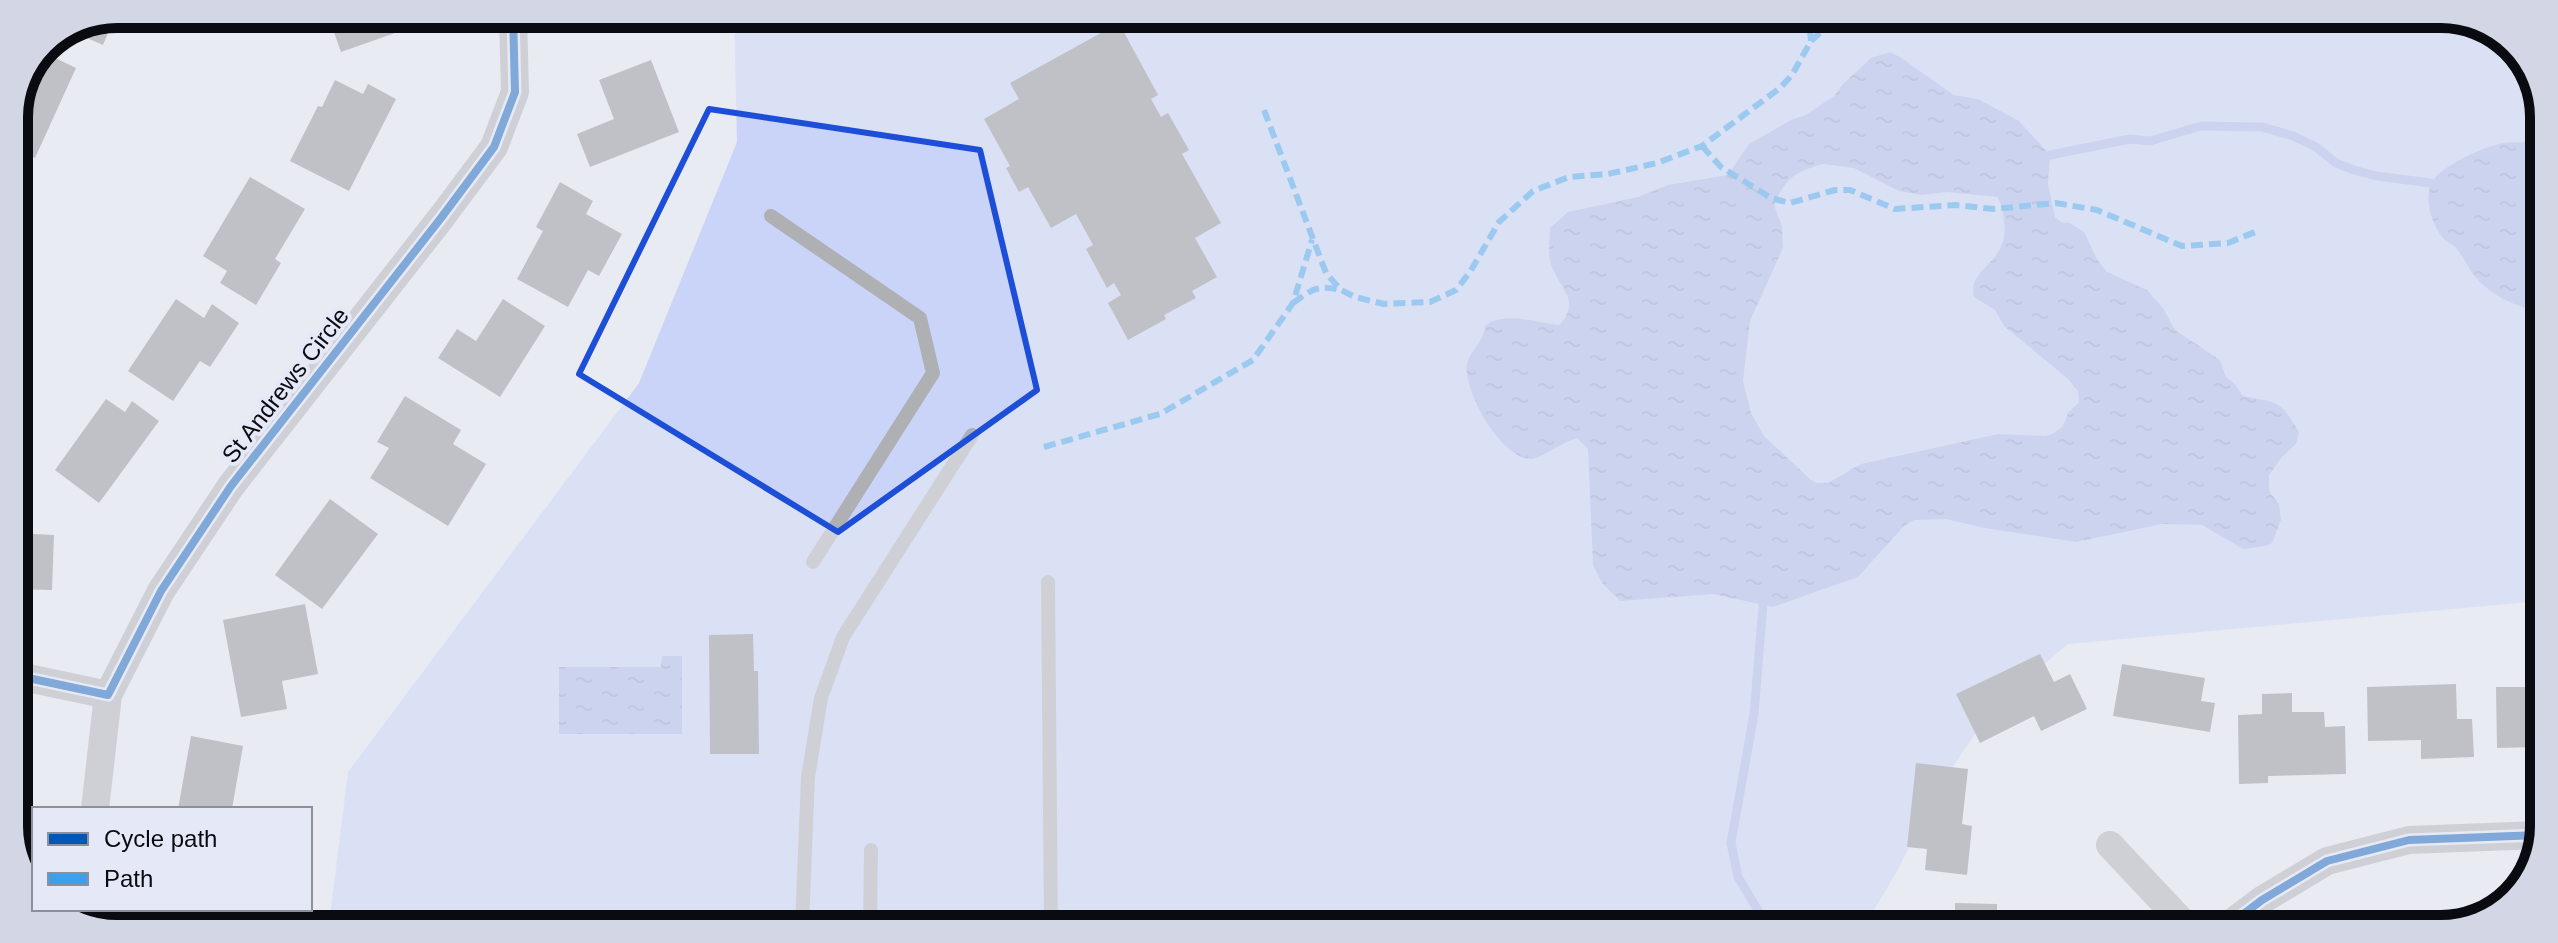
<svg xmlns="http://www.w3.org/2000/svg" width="2558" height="943" font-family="Helvetica,sans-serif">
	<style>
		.green { fill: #cad4f9 }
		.water { fill: url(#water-ripples); fill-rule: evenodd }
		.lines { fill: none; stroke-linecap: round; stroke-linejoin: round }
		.stream { stroke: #a9b7eb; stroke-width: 9 }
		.building { fill: #8f8e91 }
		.service { stroke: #afb0b4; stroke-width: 14 }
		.minor { stroke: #afb0b4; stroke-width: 28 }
		.quiet { stroke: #3ca1ea; stroke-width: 6; stroke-dasharray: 12 6; stroke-linecap: butt }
		.cycleway-casing { stroke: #e5e9f7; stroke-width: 13 }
		.cycleway { stroke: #0057b8; stroke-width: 8 }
		.marked { fill: none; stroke: #1d4ed8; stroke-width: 6; stroke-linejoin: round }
		.labels { text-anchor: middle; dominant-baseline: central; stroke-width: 8; stroke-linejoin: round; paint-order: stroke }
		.street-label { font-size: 24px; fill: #0a0b10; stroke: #e5e9f7 }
		.rim { fill: none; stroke: #0a0b10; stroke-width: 10 }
	</style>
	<defs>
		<pattern id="water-ripples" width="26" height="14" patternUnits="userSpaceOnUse" patternTransform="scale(2)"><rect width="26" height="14" fill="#a9b7eb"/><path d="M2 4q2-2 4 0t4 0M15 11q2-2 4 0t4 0" fill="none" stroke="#909cc8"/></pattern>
	</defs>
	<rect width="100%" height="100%" fill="#e9ebf3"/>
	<!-- green -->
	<path class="green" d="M734,15L2475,20L2522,54L2544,110L2540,601L2068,644L1994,706L1941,784L1896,873L1863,928L329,924L348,772L639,383L737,142Z"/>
	<!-- water -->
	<path class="water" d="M1890,52L1900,57L1954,95L1978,99L2019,121L2050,155L2048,184L2055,217L2061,222L2070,223L2084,232L2097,259L2107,272L2147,290L2163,308L2175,330L2220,360L2226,377L2234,383L2243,396C2278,403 2280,399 2299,432L2296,444L2282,457L2269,475V491L2279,504L2281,520L2272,543L2266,546L2243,549L2202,525L2162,524L2076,542L1984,528L1946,519L1914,520L1904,526L1858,577L1773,607L1713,594L1620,601L1602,583L1593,565L1588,449L1577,438C1563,442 1541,458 1533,459C1502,461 1463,391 1467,364C1470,350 1484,342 1485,326C1502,311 1537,322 1559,325C1582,301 1560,289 1552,267C1547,255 1550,240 1550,228L1568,212L1638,197L1668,185L1728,175L1749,144L1791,120L1806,115L1834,96L1843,84L1871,58ZM1823,164L1854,168L1899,191L1922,195L1947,192L1997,197C2003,205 2003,212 2004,222C2010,264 1967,266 1974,297L1995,310L2004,326L2068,379L2078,391L2079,402L2068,413L2063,426L2054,433L2046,436L1998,434L1861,464L1828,483H1817L1811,480L1764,436L1751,413L1743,381L1750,321L1783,248L1782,226L1774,205C1786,178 1794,172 1823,164Z
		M2536,142L2543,145L2542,312C2515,306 2491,297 2473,274C2467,266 2463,256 2456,248C2452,244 2446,242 2442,237C2432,223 2424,201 2431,184C2438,167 2481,148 2499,144C2511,141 2524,143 2536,142Z
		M662,656H682V734H559V667H661Z"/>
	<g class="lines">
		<!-- stream -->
		<path class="stream" d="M2050,155L2130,139L2150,141L2201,126L2262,127L2293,136L2316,147L2336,163L2354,170L2376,176L2431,183
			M1763,605L1754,714L1731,843L1738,877L1768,927"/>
	</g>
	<!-- building -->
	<path class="building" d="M116,14L103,45L73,32L99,21Z
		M328,15H389L395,33L341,52Z
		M599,15H665V18L602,31Z
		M1119,23L1158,95L1151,99L1161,117L1168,113L1189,150L1182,154L1221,223L1195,238L1217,277L1192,291L1196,298L1164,315L1166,319L1128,340L1108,303L1121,295L1114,283L1107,288L1086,249L1093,245L1076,214L1051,228L1028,187L1019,192L1006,168L1010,166L984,119L1019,99L1010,83Z
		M41,51L76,68L35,158L14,148V110Z
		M651,60L679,132L590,167L577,134L614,119L599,80Z
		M335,80L363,94L368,84L396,99L349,191L290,161L318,106L322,107Z
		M250,177L305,209L275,259L281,263L256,305L220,283L227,271L203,256Z
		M14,181L30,187L14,224Z
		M560,182L593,201L586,214L622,234L599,276L588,270L568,307L517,279L543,231L536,227Z
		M176,299L204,318L212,304L239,323L210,367L200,361L173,401L128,371Z
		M503,299L545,326L500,397L438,358L457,329L476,341Z
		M405,396L461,430L453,444L486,464L448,526L370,478L389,448L377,442Z
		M106,399L125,412L132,401L159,421L99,503L55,470Z
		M330,499L378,534L322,609L275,575Z
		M14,533L54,535L52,590L14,589Z
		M305,604L318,674L282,681L287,709L241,717L223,620Z
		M753,634L754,671H758L759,754H710L709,635Z
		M2040,654L2054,682L2070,674L2087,709L2041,731L2034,716L1980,743L1956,694Z
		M2122,664L2205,678L2201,701L2215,703L2210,732L2113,716Z
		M2456,684L2457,719H2472L2474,757L2421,759V740L2368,741L2367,687Z
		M2496,687H2540L2539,747L2497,748Z
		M2292,693V712H2324L2325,727L2345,726L2346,774L2268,776V783L2239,784L2238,715L2262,714V694Z
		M191,736L243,746L232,809H178Z
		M1916,763L1968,769L1962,824L1972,826L1967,875L1925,870L1927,849L1907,847Z
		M1955,903L1997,904V928H1955Z
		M167,909H220L218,924H165Z"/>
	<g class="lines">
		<!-- service -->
		<path class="service" d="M771,216L920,318L933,373L813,562
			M1048,582L1051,926
			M802,925L808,777L821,698L843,637L972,435
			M870,925L871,850"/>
		<!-- minor -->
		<path class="minor" d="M14,675L108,695L161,591L231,486L441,218L494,147L515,92L513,15
			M95,809L108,695
			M2110,845L2188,928
			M82,923L84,909
			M2225,928L2262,900L2327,861L2409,840L2539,835"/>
		<!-- quiet -->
		<path class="quiet" d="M1811,41L1836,18
			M1264,110L1326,273L1341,290L1355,297L1384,304L1430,302L1456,290L1470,272L1499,222L1533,191L1569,177L1608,174L1657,163L1702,146L1780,88L1792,75L1811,41L1809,18
			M1702,146L1721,167L1771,198L1790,203L1835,190H1850L1895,209L1955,205L1994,209L2056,203L2097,210L2182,246L2228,243L2255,232
			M1293,303C1311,290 1318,284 1340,290
			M1044,447L1160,414L1253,360L1293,303L1312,240"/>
		<defs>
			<path id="cycleway" d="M14,675L108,695L161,591L231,486L441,218L494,147L515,92L513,15
				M2225,928L2262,900L2327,861L2409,840L2539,835"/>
		</defs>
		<!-- cycleway casing -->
		<use href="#cycleway" class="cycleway-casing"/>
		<!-- cycleway -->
		<use href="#cycleway" class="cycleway"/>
	</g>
	<!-- marked area -->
	<path d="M0 0H2558V943H0ZM709,109L980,150L1037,390L838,532L579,374Z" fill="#e9ebf3" fill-opacity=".55" fill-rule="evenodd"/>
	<path class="marked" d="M709,109L980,150L1037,390L838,532L579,374Z"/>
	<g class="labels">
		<!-- street labels -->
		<g class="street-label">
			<text transform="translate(285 385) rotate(-52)">St Andrews Circle</text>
		</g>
	</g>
	<!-- crop -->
	<path d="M0 0H2558V943H0ZM117 28H2441A89 89 0 0 1 2530 117V826A89 89 0 0 1 2441 915H117A89 89 0 0 1 28 826V117A89 89 0 0 1 117 28Z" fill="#d3d7e5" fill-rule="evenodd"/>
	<path class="rim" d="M117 28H2441A89 89 0 0 1 2530 117V826A89 89 0 0 1 2441 915H117A89 89 0 0 1 28 826V117A89 89 0 0 1 117 28Z"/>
	<!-- legend -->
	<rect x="32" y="807" width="280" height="104" fill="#e5e9f7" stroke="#8d909b" stroke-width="2"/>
	<rect x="48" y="833" width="40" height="12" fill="#0057b8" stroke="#8d909b" stroke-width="2"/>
	<text x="104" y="847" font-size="24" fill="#0a0b10">Cycle path</text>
	<rect x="48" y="873" width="40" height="12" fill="#3ca1ea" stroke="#8d909b" stroke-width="2"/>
	<text x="104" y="887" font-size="24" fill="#0a0b10">Path</text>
</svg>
